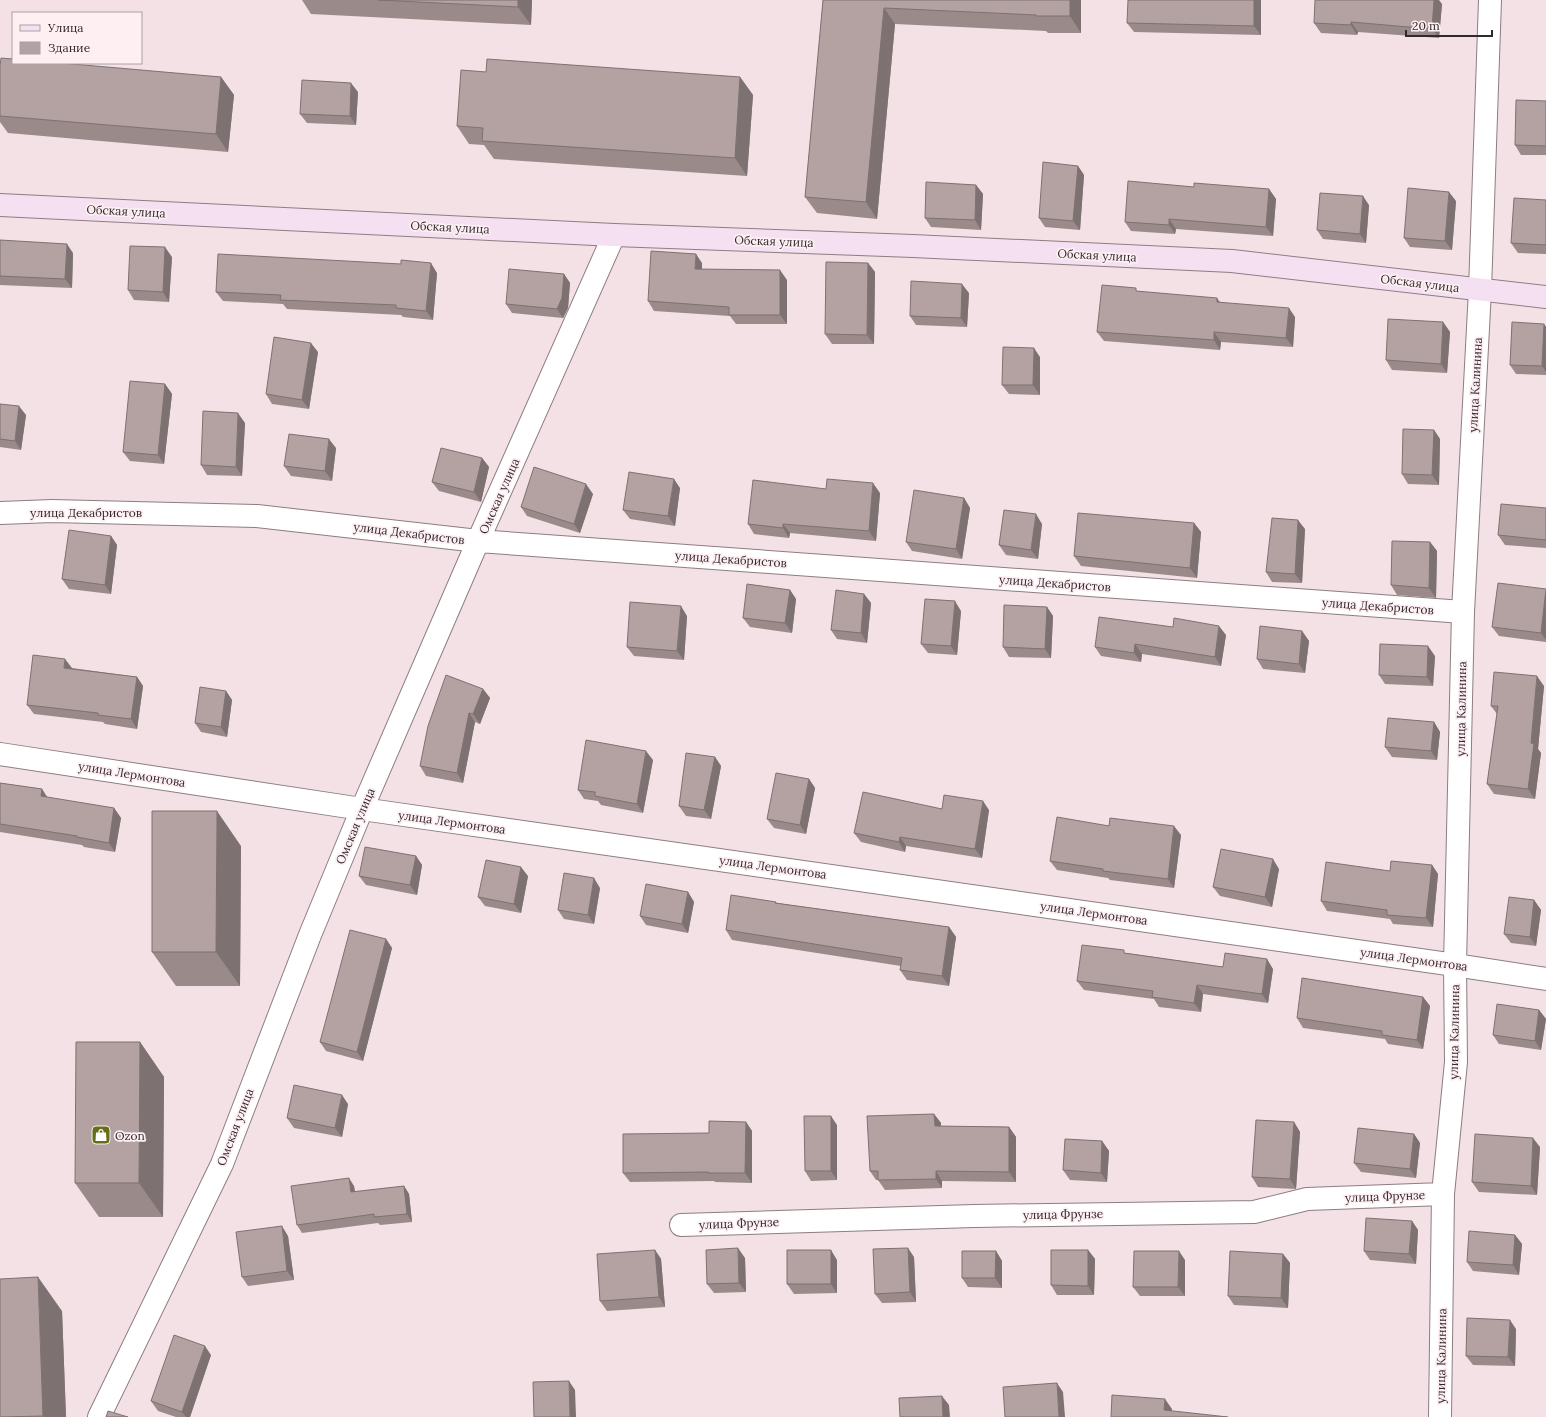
<svg xmlns="http://www.w3.org/2000/svg" width="1546" height="1417" font-family="Lora,serif">
	<style>
		.lines { fill: none; stroke-linecap: round; stroke-linejoin: round }
		.street-casing { stroke: #8d7d81; stroke-width: 24 }
		.secondary-casing { stroke: #8d7d81; stroke-width: 24 }
		.street { stroke: #fff; stroke-width: 22 }
		.secondary { stroke: #f4e0f0; stroke-width: 22 }
		.wall { fill: #9a8b8a }
		.shaded-wall { fill: #7d7171 }
		.building { fill: #b3a2a1; stroke: #7d7171 }
		.labels { text-anchor: middle; dominant-baseline: central; stroke-width: 3.5; stroke-linejoin: round; paint-order: stroke }
		.street-label { font-size: 12px; fill: #312a2c; stroke: #feeff3 }
		.poi-label { font-size: 12px; fill: #312a2c; stroke: #feeff3; text-anchor: start }
	</style>
	<rect width="100%" height="100%" fill="#f3e1e6"/>
	<g class="lines">
		<defs>
			<path id="street" d="M0,513L52,511L257,516L478,541L1463,612
				M0,754L362,809L1455,965L1546,979
				M681,1225L974,1216L1254,1212L1307,1199L1443,1194
				M99,1417L222,1164L310,935L362,809L478,541L614,235
				M1440,1417L1443,1194L1456,1062L1455,965L1463,612L1480,290L1490,0"/>
			<path id="secondary" d="M0,205L614,235L913,246L1232,261L1546,297"/>
		</defs>
		<!-- street casing -->
		<use href="#street" class="street-casing"/>
		<!-- secondary casing -->
		<use href="#secondary" class="secondary-casing"/>
		<!-- street -->
		<use href="#street" class="street"/>
		<!-- secondary -->
		<use href="#secondary" class="secondary"/>
	</g>
	<!-- wall -->
	<path class="wall" d="M302,0H532L531,25L311,14Z
		M823,0H1081V33H1048L1046,31L895,24L877,219L817,213L805,197Z
		M1261,0V35L1134,32L1127,23Z
		M1442,4L1439,38L1358,32L1357,35L1321,33L1314,23Z
		M0,66L221,77L234,95L228,152L8,133L0,122Z
		M486,72L740,77L753,95L747,176L494,159L484,145L469,144L457,126Z
		M358,92L356,125L307,123L300,114Z
		M1546,101V155H1521L1515,145Z
		M1078,166L1084,175L1080,230L1045,227L1039,218Z
		M976,185L983,194L981,230L931,227L925,218Z
		M1194,187L1269,189L1276,199L1273,236L1176,229L1175,234L1131,231L1125,222Z
		M1546,200V254L1518,253L1511,243Z
		M1456,201L1452,250L1410,247L1404,238Z
		M1369,205L1366,243L1323,239L1317,230Z
		M0,240L73,253L72,288L0,285Z
		M172,257L169,302L134,300L128,290Z
		M702,263V269L787,280V324H736L730,316L654,311L648,301Z
		M868,263L875,272L874,344H832L825,334Z
		M437,273L433,320L403,317L401,315L287,309L283,304L223,301L216,292Z
		M564,274L570,283L568,308L563,318L512,313L506,304Z
		M1138,291L1220,302L1295,317L1293,347L1221,342L1220,350L1104,341L1097,332Z
		M969,293L967,327L916,325L910,316Z
		M1443,322L1450,332L1447,373L1392,370L1386,360Z
		M1544,324L1546,327V375L1516,374L1510,365Z
		M318,352L309,409L272,404L266,394Z
		M1040,357V395L1009,394L1002,385Z
		M165,384L172,394L164,464L130,461L123,452Z
		M0,404L26,415L21,450L0,447Z
		M245,423L242,476L207,475L201,465Z
		M1434,430L1440,439L1439,485L1408,484L1402,474Z
		M336,448L332,481L291,476L284,466Z
		M482,458L489,467L481,502L439,491L432,482Z
		M680,488L675,526L630,519L623,510Z
		M826,489L880,493L876,541L790,533L789,538L754,534L748,524Z
		M593,494L580,533L527,516L521,507Z
		M964,498L970,508L962,559L912,551L906,542Z
		M1546,508V548L1505,545L1498,535Z
		M1194,523L1201,532L1197,578L1081,566L1074,556Z
		M1042,524L1038,559L1006,555L999,545Z
		M1305,529L1302,583L1272,582L1266,572Z
		M111,536L117,545L111,594L69,589L62,579Z
		M1430,542L1437,551L1436,598L1397,595L1391,585Z
		M1546,589V642L1499,636L1492,627Z
		M790,590L796,599L792,633L750,627L743,618Z
		M864,594L871,603L867,643L837,639L831,630Z
		M1047,607L1053,616L1051,658L1009,657L1003,647Z
		M961,611L957,655L928,653L921,644Z
		M687,616L684,660L634,656L627,647Z
		M1302,631L1309,641L1305,673L1263,669L1257,659Z
		M1226,635L1221,666L1142,654L1141,662L1101,656L1095,647Z
		M1435,656L1433,686L1385,684L1379,675Z
		M72,668L137,677L143,686L137,729L105,724L103,722L34,714L27,705Z
		M1544,686L1538,749L1541,753L1535,799L1494,794L1487,784L1497,714L1491,706Z
		M483,689L490,698L480,724L475,722L463,783L426,776L420,766Z
		M226,691L232,700L227,737L201,732L195,723Z
		M1434,722L1440,732L1437,760L1392,757L1385,747Z
		M715,757L721,766L711,819L686,816L679,806Z
		M653,760L643,813L601,805L598,801L584,799L578,790Z
		M809,779L815,788L806,834L774,828L767,819Z
		M0,783L42,789L48,798L114,808L121,818L115,852L84,847L82,845L0,832Z
		M942,809L989,810L982,858L906,846L905,852L861,842L854,833Z
		M1109,826L1181,835L1174,888L1110,880L1108,878L1057,870L1050,861Z
		M241,846L240,986H176L152,952Z
		M416,856L422,865L417,895L366,885L359,876Z
		M1432,865L1438,874L1433,927L1393,924L1390,919L1327,911L1321,901L1390,871Z
		M1279,869L1272,907L1220,896L1213,887Z
		M528,876L521,913L485,906L478,897Z
		M600,888L594,924L564,919L558,910Z
		M688,892L694,902L688,933L646,925L640,916Z
		M1534,900L1541,910L1536,946L1511,943L1504,934Z
		M776,902L777,903L949,927L956,937L949,986L907,980L900,970L901,966L732,940L726,930Z
		M386,939L392,948L363,1061L326,1051L320,1042Z
		M1126,953L1223,967L1273,969L1268,1003L1203,994L1201,1012L1159,1007L1154,999L1084,990L1077,981Z
		M1423,997L1430,1006L1423,1049L1388,1044L1385,1039L1303,1028L1297,1018Z
		M1539,1010L1546,1019L1541,1050L1499,1044L1493,1035Z
		M140,1042L164,1077L163,1217H99L75,1183Z
		M348,1104L342,1137L294,1128L287,1118Z
		M934,1114L941,1123V1126L1009,1127L1016,1137V1182L942,1181V1188L885,1190L878,1180H876L870,1171Z
		M746,1122L752,1131V1183L715,1182L714,1181L630,1182L623,1173L709,1133Z
		M1294,1122L1300,1132L1296,1189L1258,1187L1252,1177Z
		M837,1125V1180L811,1181L805,1171Z
		M1414,1134L1420,1143L1416,1178L1361,1172L1354,1163Z
		M1102,1141L1109,1151L1107,1182L1070,1180L1063,1170Z
		M1540,1147L1537,1195L1479,1192L1472,1182Z
		M354,1186L355,1192L404,1186L409,1194L412,1222L380,1225L378,1223L302,1233L297,1225Z
		M1412,1221L1418,1230L1416,1264L1370,1260L1364,1251Z
		M1515,1235L1522,1244L1519,1275L1473,1271L1467,1262Z
		M288,1236L294,1280L248,1286L242,1277Z
		M655,1250L661,1259L665,1307L607,1311L600,1301Z
		M1088,1250L1095,1259L1094,1295H1057L1051,1285Z
		M996,1251L1002,1261V1288L968,1287L962,1278Z
		M1283,1254L1290,1263L1288,1308L1234,1305L1228,1296Z
		M914,1257L916,1302L882,1303L875,1294Z
		M745,1258L746,1292L714,1293L707,1284Z
		M837,1260V1293L794,1294L787,1284Z
		M1185,1260V1296H1140L1133,1287Z
		M62,1311L66,1417H0Z
		M1516,1329L1515,1366L1473,1365L1466,1356Z
		M211,1355L190,1417H176L158,1411L151,1401Z"/>
	<!-- shaded-wall -->
	<path class="shaded-wall" d="M518,0H532L531,25L518,7Z
		M1070,0H1081V33L1070,16Z
		M1254,0H1261V35L1254,26Z
		M1434,0H1439L1442,4L1439,38L1432,29Z
		M884,8L895,24L877,219L866,202Z
		M1351,22L1358,32L1357,35L1351,25Z
		M221,77L234,95L228,152L216,134Z
		M740,77L753,95L747,176L735,158Z
		M351,83L358,92L356,125L350,116Z
		M1078,166L1084,175L1080,230L1073,221Z
		M976,185L983,194L981,230L975,220Z
		M1269,189L1276,199L1273,236L1266,227Z
		M1449,192L1456,201L1452,250L1445,241Z
		M1363,196L1369,205L1366,243L1360,234Z
		M1169,219L1176,229L1175,234L1169,225Z
		M67,244L73,253L72,288L65,279Z
		M165,247L172,257L169,302L163,292Z
		M696,254L702,263V279L695,269Z
		M431,263L437,273L433,320L426,311Z
		M868,263L875,272L874,344L867,335Z
		M780,270L787,280V324L780,315Z
		M564,274L570,283L568,308L563,318L557,309Z
		M962,284L969,293L967,327L961,318Z
		M1217,298L1223,307L1217,302Z
		M1289,308L1295,317L1293,347L1286,338Z
		M1443,322L1450,332L1447,373L1441,364Z
		M1544,324L1546,327V372L1542,366Z
		M1214,332L1221,342L1220,350L1214,340Z
		M311,343L318,352L309,409L302,400Z
		M1034,348L1040,357V395L1033,385Z
		M165,384L172,394L164,464L158,455Z
		M19,406L26,415L21,450L15,441Z
		M238,413L245,423L242,476L236,467Z
		M1434,430L1440,439L1439,485L1432,475Z
		M329,439L336,448L332,481L325,471Z
		M482,458L489,467L481,502L474,492Z
		M674,479L680,488L675,526L668,516Z
		M873,483L880,493L876,541L869,531Z
		M586,484L593,494L580,533L574,524Z
		M964,498L970,508L962,559L956,549Z
		M1036,514L1042,524L1038,559L1031,550Z
		M1298,520L1305,529L1302,583L1295,574Z
		M1194,523L1201,532L1197,578L1190,568Z
		M783,524L790,533L789,538L783,528Z
		M111,536L117,545L111,594L105,585Z
		M1430,542L1437,551L1436,598L1429,588Z
		M1546,589V640L1541,633Z
		M790,590L796,599L792,633L785,623Z
		M864,594L871,603L867,643L861,633Z
		M955,601L961,611L957,655L951,646Z
		M681,606L687,616L684,660L677,651Z
		M1047,607L1053,616L1051,658L1045,649Z
		M1219,626L1226,635L1221,666L1215,657Z
		M1302,631L1309,641L1305,673L1299,664Z
		M1135,644L1142,654L1141,662L1134,653Z
		M1428,646L1435,656L1433,686L1427,677Z
		M65,659L72,668L70,677L64,668Z
		M1537,676L1544,686L1538,749L1541,753L1535,799L1528,789L1531,743Z
		M137,677L143,686L137,729L131,719Z
		M483,689L490,698L480,724L473,714Z
		M226,691L232,700L227,737L221,727Z
		M469,713L475,722L463,783L457,773Z
		M1434,722L1440,732L1437,760L1431,751Z
		M646,751L653,760L643,813L637,804Z
		M715,757L721,766L711,819L704,810Z
		M809,779L815,788L806,834L800,825Z
		M42,789L48,799L41,796Z
		M983,801L989,810L982,858L975,849Z
		M114,808L121,818L115,852L109,843Z
		M217,811L241,846L240,986L216,952Z
		M1174,826L1181,835L1174,888L1168,879Z
		M900,837L906,846L905,852L899,842Z
		M416,856L422,865L417,895L410,885Z
		M1273,859L1279,869L1272,907L1265,897Z
		M1432,865L1438,874L1433,927L1426,918Z
		M521,867L528,876L521,913L514,904Z
		M594,878L600,888L594,924L588,915Z
		M688,892L694,902L688,933L682,924Z
		M1534,900L1541,910L1536,946L1530,937Z
		M949,927L956,937L949,986L942,976Z
		M386,939L392,948L363,1061L357,1052Z
		M1267,959L1273,969L1268,1003L1262,994Z
		M1197,985L1203,994L1201,1012L1194,1003Z
		M1423,997L1430,1006L1423,1049L1417,1040Z
		M1539,1010L1546,1019L1541,1050L1535,1041Z
		M140,1042L164,1077L163,1217L139,1183Z
		M342,1095L348,1104L342,1137L335,1128Z
		M934,1114L941,1123V1136L935,1126Z
		M831,1116L837,1125V1180L831,1171Z
		M746,1122L752,1131V1183L745,1173Z
		M1294,1122L1300,1132L1296,1189L1290,1179Z
		M1009,1127L1016,1137V1182L1009,1172Z
		M1414,1134L1420,1143L1416,1178L1410,1169Z
		M1533,1138L1540,1147L1537,1195L1531,1186Z
		M1102,1141L1109,1151L1107,1182L1101,1173Z
		M936,1171L942,1181V1188L936,1179Z
		M349,1178L354,1186L356,1200L351,1192Z
		M404,1186L409,1194L412,1222L407,1214Z
		M1412,1221L1418,1230L1416,1264L1409,1254Z
		M282,1226L288,1236L294,1280L287,1271Z
		M1515,1235L1522,1244L1519,1275L1513,1265Z
		M738,1248L745,1258L746,1292L739,1283Z
		M908,1248L914,1257L916,1302L910,1292Z
		M655,1250L661,1259L665,1307L659,1297Z
		M831,1250L837,1260V1293L831,1284Z
		M1088,1250L1095,1259L1094,1295L1088,1286Z
		M996,1251L1002,1261V1288L995,1278Z
		M1179,1251L1185,1260V1296L1178,1287Z
		M1283,1254L1290,1263L1288,1308L1281,1298Z
		M38,1277L62,1311L66,1417H44L43,1416Z
		M1510,1320L1516,1329L1515,1366L1508,1357Z
		M205,1346L211,1355L190,1417H186L182,1412Z
		M569,1381L575,1390L576,1417H570Z
		M1057,1383L1063,1392L1065,1417H1059Z
		M942,1396L949,1405L950,1417H943Z
		M1165,1399L1172,1409L1171,1417L1164,1410Z"/>
	<!-- building -->
	<path class="building" d="M378,0H518V7Z
		M823,0H1070V16H1036V15L884,8L866,202L805,197Z
		M1128,0H1254V26L1127,23Z
		M1315,0H1434L1432,29L1351,22V25L1314,23Z
		M1,58L13,59V63H61L221,77L216,134L0,116V66Z
		M487,59L740,77L735,158L482,141L483,128L457,126L461,70L486,72Z
		M302,80L351,83L350,116L300,114Z
		M1516,100L1546,101V146L1515,145Z
		M1043,162L1078,166L1073,221L1039,218Z
		M1128,181L1194,187V183L1269,189L1266,227L1169,219V225L1125,222Z
		M926,182L976,185L975,220L925,218Z
		M1408,188L1449,192L1445,241L1404,238Z
		M1320,193L1363,196L1360,234L1317,230Z
		M1514,198L1546,200V245L1511,243Z
		M0,240L67,244L65,279L0,276Z
		M130,246L165,247L163,292L128,290Z
		M651,251L696,254L695,269L780,270V315H729V307L648,301Z
		M218,254L401,264V260L431,263L426,311L396,308V305L280,300L281,295L216,292Z
		M826,262L868,263L867,335L825,334Z
		M509,269L564,274L562,298L557,309L506,304Z
		M911,281L962,284L961,318L910,316Z
		M1102,285L1136,288V291L1217,298V302L1289,308L1286,338L1214,332V340L1097,332Z
		M1388,319L1443,322L1441,364L1386,360Z
		M1512,322L1544,324L1542,366L1510,365Z
		M274,337L311,343L302,400L266,394Z
		M1003,347L1034,348L1033,385H1002Z
		M130,381L165,384L158,455L123,452Z
		M0,404L19,406L15,441L0,439Z
		M203,411L238,413L236,467L201,465Z
		M1403,429L1434,430L1432,475L1402,474Z
		M289,434L329,439L325,471L284,466Z
		M441,448L482,458L474,492L432,482Z
		M534,467L586,484L574,524L521,507Z
		M629,472L674,479L668,516L623,510Z
		M827,479L873,483L869,531L783,524V528L748,524L753,480L826,489Z
		M914,490L964,498L956,549L906,542Z
		M1501,504L1546,508V540L1498,535Z
		M1004,510L1036,514L1031,550L999,545Z
		M1078,513L1194,523L1190,568L1074,556Z
		M1272,518L1298,520L1295,574L1266,572Z
		M69,530L111,536L105,585L62,579Z
		M1392,541L1430,542L1429,588L1391,585Z
		M1498,583L1546,589L1541,633L1492,627Z
		M747,584L790,590L785,623L743,618Z
		M836,590L864,594L861,633L831,630Z
		M925,599L955,601L951,646L921,644Z
		M630,602L681,606L677,651L627,647Z
		M1004,605L1047,607L1045,649L1003,647Z
		M1099,617L1173,627L1174,618L1219,626L1215,657L1135,644L1134,653L1095,647Z
		M1260,626L1302,631L1299,664L1257,659Z
		M1380,644L1428,646L1427,677L1379,675Z
		M33,655L65,659L64,668L137,677L131,719L98,715V713L27,705Z
		M1494,672L1537,676L1531,743L1534,744L1528,789L1487,784L1498,706H1491Z
		M446,675L483,689L473,714L469,713L457,773L420,766L428,726Z
		M200,687L226,691L221,727L195,723Z
		M1388,718L1434,722L1431,751L1385,747Z
		M586,740L646,751L637,804L595,796V792L578,790Z
		M686,753L715,757L704,810L679,806Z
		M776,773L809,779L800,825L767,819Z
		M0,783L42,789L41,796L114,808L109,843L77,837V836L0,824Z
		M863,792L942,809L944,795L983,801L975,849L900,837L899,842L854,833Z
		M152,811H217L216,952H152Z
		M1057,817L1109,826L1110,818L1174,826L1168,879L1103,871V869L1050,861Z
		M365,847L416,856L410,885L359,876Z
		M1221,849L1273,859L1265,897L1213,887Z
		M486,860L521,867L514,904L478,897Z
		M1391,861L1432,865L1426,918L1387,915V910L1321,901L1326,862L1390,871Z
		M564,873L594,878L588,915L558,910Z
		M646,884L688,892L682,924L640,916Z
		M731,895L776,902L775,903L949,927L942,976L900,970L902,958L726,930Z
		M1509,897L1534,900L1530,937L1504,934Z
		M350,930L386,939L357,1052L320,1042Z
		M1082,945L1124,950V953L1223,967L1225,953L1267,959L1262,994L1197,985L1194,1003L1152,997L1153,991L1077,981Z
		M1302,978L1423,997L1417,1040L1382,1035V1031L1297,1018Z
		M1497,1004L1539,1010L1535,1041L1493,1035Z
		M76,1042H140L139,1183H75Z
		M294,1085L342,1095L335,1128L287,1118Z
		M934,1114L935,1126L1009,1127V1172L936,1171V1179L878,1180V1171H870L867,1116Z
		M804,1116H831V1171H805Z
		M1256,1120L1294,1122L1290,1179L1252,1177Z
		M709,1121L746,1122L745,1173H708V1172L623,1173V1134L709,1133Z
		M1358,1128L1414,1134L1410,1169L1354,1163Z
		M1475,1134L1533,1138L1531,1186L1472,1182Z
		M1065,1139L1102,1141L1101,1173L1063,1170Z
		M349,1178L351,1192L404,1186L407,1214L374,1217V1214L297,1225L291,1186Z
		M1366,1218L1412,1221L1409,1254L1364,1251Z
		M282,1226L287,1271L242,1277L236,1232Z
		M1469,1231L1515,1235L1513,1265L1467,1262Z
		M738,1248L739,1283L707,1284L706,1250Z
		M908,1248L910,1292L875,1294L873,1249Z
		M655,1250L659,1297L600,1301L597,1254Z
		M787,1250H831V1284H787Z
		M1051,1250H1088V1286L1051,1285Z
		M962,1251H996L995,1278H962Z
		M1134,1251H1179L1178,1287H1133Z
		M1230,1251L1283,1254L1281,1298L1228,1296Z
		M38,1277L43,1416L0,1417V1279Z
		M1467,1318L1510,1320L1508,1357L1466,1356Z
		M174,1335L205,1346L182,1412L151,1401Z
		M569,1381L570,1417H534L533,1382Z
		M1057,1383L1059,1417H1005L1003,1387Z
		M1112,1395L1165,1399L1164,1410L1228,1417H1111Z
		M942,1396L943,1417H900L899,1398Z
		M108,1411L128,1417H106Z"/>
	<!-- icons -->
	<defs>
		<symbol id="shop-square" viewBox="-11 -11 22 22"><rect x="-9" y="-9" width="18" height="18" rx="4" fill="#647019" stroke="#feeff3"/><path d="M-5-2.5h2.3a2.7 3.5 0 0 1 5.4 0H5L5.5 6h-11ZM-1.5-2.5h3a1.5 2.3 0 0 0-3 0Z" fill="#fff"/></symbol>
	</defs>
	<g fill-rule="evenodd">
		<use href="#shop-square" x="90" y="1124" width="22" height="22"/>
	</g>
	<g class="labels">
		<!-- street labels -->
		<g class="street-label">
			<text transform="translate(126 211) rotate(3)">Обская улица</text>
			<text transform="translate(450 227) rotate(3)">Обская улица</text>
			<text transform="translate(774 241) rotate(2)">Обская улица</text>
			<text transform="translate(1097 255) rotate(3)">Обская улица</text>
			<text transform="translate(1420 283) rotate(7)">Обская улица</text>
			<text transform="translate(1475 385) rotate(-87)">улица Калинина</text>
			<text transform="translate(499 496) rotate(-66)">Омская улица</text>
			<text x="86" y="512">улица Декабристов</text>
			<text transform="translate(409 533) rotate(7)">улица Декабристов</text>
			<text transform="translate(731 559) rotate(4)">улица Декабристов</text>
			<text transform="translate(1055 583) rotate(4)">улица Декабристов</text>
			<text transform="translate(1378 606) rotate(4)">улица Декабристов</text>
			<text transform="translate(1461 709) rotate(-89)">улица Калинина</text>
			<text transform="translate(132 774) rotate(9)">улица Лермонтова</text>
			<text transform="translate(452 822) rotate(8)">улица Лермонтова</text>
			<text transform="translate(355 826) rotate(-67)">Омская улица</text>
			<text transform="translate(773 867) rotate(8)">улица Лермонтова</text>
			<text transform="translate(1094 913) rotate(8)">улица Лермонтова</text>
			<text transform="translate(1414 959) rotate(8)">улица Лермонтова</text>
			<text transform="translate(1454 1032) rotate(-89)">улица Калинина</text>
			<text transform="translate(235 1127) rotate(-69)">Омская улица</text>
			<text transform="translate(1385 1196) rotate(-2)">улица Фрунзе</text>
			<text transform="translate(1063 1214) rotate(-1)">улица Фрунзе</text>
			<text transform="translate(739 1223) rotate(-2)">улица Фрунзе</text>
			<text transform="translate(1441 1356) rotate(-89)">улица Калинина</text>
		</g>
		<!-- poi labels -->
		<g class="poi-label">
			<text x="115" y="1135">Ozon</text>
		</g>
	</g>
	<!-- legend -->
	<rect x="12" y="12" width="130" height="52" fill="#feeff3" stroke="#aca0a3"/>
	<rect x="20" y="25" width="20" height="6" fill="#f4e0f0" stroke="#aca0a3"/>
	<text x="48" y="32" font-size="12" fill="#312a2c">Улица</text>
	<rect x="20" y="42" width="20" height="12" fill="#b3a2a1" stroke="#aca0a3"/>
	<text x="48" y="52" font-size="12" fill="#312a2c">Здание</text>
	<!-- scale -->
	<path d="M1406 30v6h86v-6" fill="none" stroke="#312a2c" stroke-width="2"/>
	<text x="1412" y="30" font-size="12" fill="#312a2c" stroke="#feeff3" stroke-width="3" paint-order="stroke">20 m</text>
</svg>
